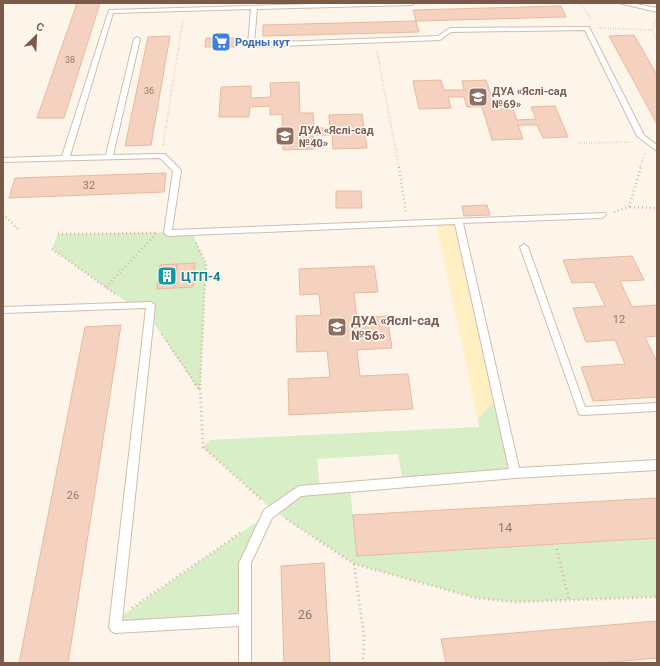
<svg xmlns="http://www.w3.org/2000/svg" width="660" height="666" font-family="Roboto,sans-serif">
	<style>
		.green { fill: #d8eec6 }
		.sand { fill: #ffefc3 }
		.building { fill: #f5d2bf; stroke: #e9b89e }
		.lines { fill: none; stroke-linecap: round; stroke-linejoin: round }
		.lane-casing { stroke: #d2bcad; stroke-width: 2 }
		.path-far2 { stroke: #dbb5a1; stroke-width: 2; stroke-dasharray: 0.5 2; stroke-linecap: butt }
		.path-far1 { stroke: #dbb5a1; stroke-width: 2.5; stroke-dasharray: 1 3; stroke-linecap: butt }
		.path { stroke: #dbb5a1; stroke-width: 3; stroke-dasharray: 1 3.5; stroke-linecap: butt }
		.lane { fill: #fff; fill-rule: evenodd }
		.labels { text-anchor: middle; dominant-baseline: central; stroke-width: 3; stroke-linejoin: round; paint-order: stroke }
		.far-number-label { font-size: 9px; fill: #9a7867 }
		.far-shop-label { font-size: 11px; font-weight: bold; fill: #366cbe; stroke: #fff9f1; text-anchor: start }
		.far-education-label { font-size: 11px; font-weight: bold; fill: #785e54; stroke: #fff9f1; text-anchor: start }
		.number-label { font-size: 11px; fill: #9a7867 }
		.culture-label { font-size: 13px; font-weight: bold; fill: #0d838f; stroke: #fff9f1; text-anchor: start }
		.education-label { font-size: 13px; font-weight: bold; fill: #785e54; stroke: #fff9f1; text-anchor: start }
		.near-number-label { font-size: 13px; fill: #9a7867 }
	</style>
	<rect width="100%" height="100%" fill="#fef5ea"/>
	<!-- green -->
	<path class="green" d="M192,232L206,264L200,392L149,316L150,306H132L52,249L58,234Z
		M498,397L515,473L403,484L398,454L317,459L320,490L350,487L357,556L657,538V597L515,602L476,598L354,564L274,511L203,447L210,440L479,427L478,419Z
		M268,514L245,563V620L141,626L116,620Z"/>
	<!-- sand -->
	<path class="sand" d="M459,222L498,397L478,419L436,223Z"/>
	<!-- building -->
	<path class="building" d="M77,3H100L64,118H37Z
		M561,6L566,17L416,21L413,10Z
		M416,21L419,32L263,36V25Z
		M634,35L657,75V124L609,36Z
		M170,36L151,145L125,146L148,37Z
		M206,38H236L235,47H205Z
		M441,80L444,90H464L462,81L486,80L494,104H511L517,120L536,119L531,107L555,106L568,137L543,138L537,125H518L523,139L492,140L482,107H467L464,97H448L451,108L419,109L413,81Z
		M299,82L300,113H313L314,128H330L329,115L362,114L367,148L333,149L332,135H313L314,149L283,150L282,114L270,115V106L250,107L249,117H219L221,87L251,86V98L271,97L270,83Z
		M166,173L164,192L9,198L15,178Z
		M336,191H361L362,208H336Z
		M487,205L490,215L464,216L462,206Z
		M632,256L644,280L620,281L632,307L657,305V336L645,337L657,362V397L593,401L581,367L625,364L615,340L586,342L573,308L605,306L594,282L572,283L563,260Z
		M195,263L193,287L174,288L177,264Z
		M177,264L174,288L157,289L160,265Z
		M374,266L378,292L354,293L357,318L387,316L392,348L357,350L360,376L408,374L413,409L289,415L288,379L330,377L327,351L297,352L296,316L321,315L319,294L300,295L299,269Z
		M121,325L68,663H19L85,327Z
		M657,498V538L357,556L353,515Z
		M324,563L330,663H284L281,566Z
		M657,621V658L602,663H446L441,639Z"/>
	<g class="lines">
		<defs>
			<path id="lane" d="M347,3H415L412,5L257,9L254,43L438,36L450,28L589,27L644,135L657,145V151L637,136L585,30L451,32L440,40L251,47L248,45L251,9L113,13L70,156L106,155L134,39L137,37L140,39L113,155L162,154H165L180,169L181,171L172,230L605,213L606,215L602,218L463,223L519,468L657,460V470L515,478L301,496L272,518L251,563V663H239V626L115,633L111,631L109,627L146,308L3,313V307L151,302L155,305L122,621L239,614V563L241,559L264,510L299,486L509,469L455,224L168,236L164,233L173,171L160,158L3,162V158L62,156L109,10Z
				M619,3H631L657,8V12Z
				M524,244L528,247L585,407L657,403V411L582,415L579,414L520,247Z"/>
		</defs>
		<!-- lane casing -->
		<use href="#lane" class="lane-casing"/>
		<!-- path-far2 -->
		<path class="path-far2" d="M580,3L590,17L589,19
			M656,19L652,30L657,41
			M598,28L652,30
			M377,51L399,168
			M579,143L631,142
			M163,145L183,20
			M640,168L645,152"/>
		<!-- path-far1 -->
		<path class="path-far1" d="M399,167L406,213
			M630,207L657,208
			M614,212L629,207L641,167
			M3,214L19,230
			M58,234L156,233
			M196,243L206,264L200,385
			M52,249L115,294
			M106,287L156,234
			M162,334L196,385"/>
		<!-- path -->
		<path class="path" d="M195,384L200,391
			M200,384L203,447L263,501
			M286,519L354,564L476,598L515,602L657,597
			M557,549L569,600
			M354,564L364,635L363,663
			M132,608L243,531"/>
		<!-- lane -->
		<use href="#lane" class="lane"/>
	</g>
	<!-- icons -->
	<defs>
		<symbol id="supermarket-square" viewBox="-11 -11 22 22"><rect x="-9" y="-9" width="18" height="18" rx="4" fill="#3f7fe0" stroke="#fff9f1"/><path d="M-6-5.5h2.5l.6 2H6L4.5 2H-2.5L-4.4-4H-6ZM-1.5 3.2a1.3 1.3 0 1 0 .1 0ZM3 3.2a1.3 1.3 0 1 0 .1 0Z" fill="#fff"/></symbol>
		<symbol id="school-square" viewBox="-11 -11 22 22"><rect x="-9" y="-9" width="18" height="18" rx="4" fill="#8d6e63" stroke="#fff9f1"/><path d="M0-5L7-2L0 1L-7-2ZM-4 1L0 2.5L4 1V4Q0 6-4 4Z" fill="#fff"/></symbol>
		<symbol id="building-square" viewBox="-11 -11 22 22"><rect x="-9" y="-9" width="18" height="18" rx="4" fill="#0f9aa8" stroke="#fff9f1"/><path d="M-4-6H4V6H1V3H-1V6H-4ZM-2.5-4.3h1.7v1.8h-1.7ZM.8-4.3h1.7v1.8H.8ZM-2.5-1h1.7V.8h-1.7ZM.8-1h1.7V.8H.8Z" fill="#fff"/></symbol>
	</defs>
	<g fill-rule="evenodd">
		<use href="#supermarket-square" x="210" y="31" width="22" height="22"/>
		<use href="#school-square" x="467" y="86" width="22" height="22"/>
		<use href="#school-square" x="274" y="125" width="22" height="22"/>
		<use href="#building-square" x="156" y="265" width="22" height="22"/>
		<use href="#school-square" x="326" y="316" width="22" height="22"/>
	</g>
	<g class="labels">
		<!-- far-number labels -->
		<g class="far-number-label">
			<text x="70" y="60">38</text>
			<text x="149" y="91">36</text>
		</g>
		<!-- far-shop labels -->
		<g class="far-shop-label">
			<text x="235" y="42">Родны кут</text>
		</g>
		<!-- far-education labels -->
		<g class="far-education-label">
			<text x="492" y="91">ДУА «Яслі-сад<tspan x="492" dy="13">№69»</tspan></text>
			<text x="299" y="130">ДУА «Яслі-сад<tspan x="299" dy="13">№40»</tspan></text>
		</g>
		<!-- number labels -->
		<g class="number-label">
			<text x="89" y="185">32</text>
			<text x="619" y="319">12</text>
			<text x="73" y="495">26</text>
		</g>
		<!-- culture labels -->
		<g class="culture-label">
			<text x="181" y="276">ЦТП-4</text>
		</g>
		<!-- education labels -->
		<g class="education-label">
			<text x="351" y="320">ДУА «Яслі-сад<tspan x="351" dy="15">№56»</tspan></text>
		</g>
		<!-- near-number labels -->
		<g class="near-number-label">
			<text x="505" y="527">14</text>
			<text x="305" y="614">26</text>
		</g>
	</g>
	<!-- border -->
	<rect width="660" height="666" fill="none" stroke="#7c5a4a" stroke-width="8"/>
	<!-- north arrow -->
	<g transform="translate(36 36) rotate(24)" stroke="#fff9f1" stroke-width="3" paint-order="stroke">
	<path d="M0-3L7 15L0 10L-7 15Z" fill="#7c5a4a"/>
	<text y="-6" font-size="11" font-weight="bold" text-anchor="middle" fill="#7c5a4a">С</text>
	</g>
</svg>
